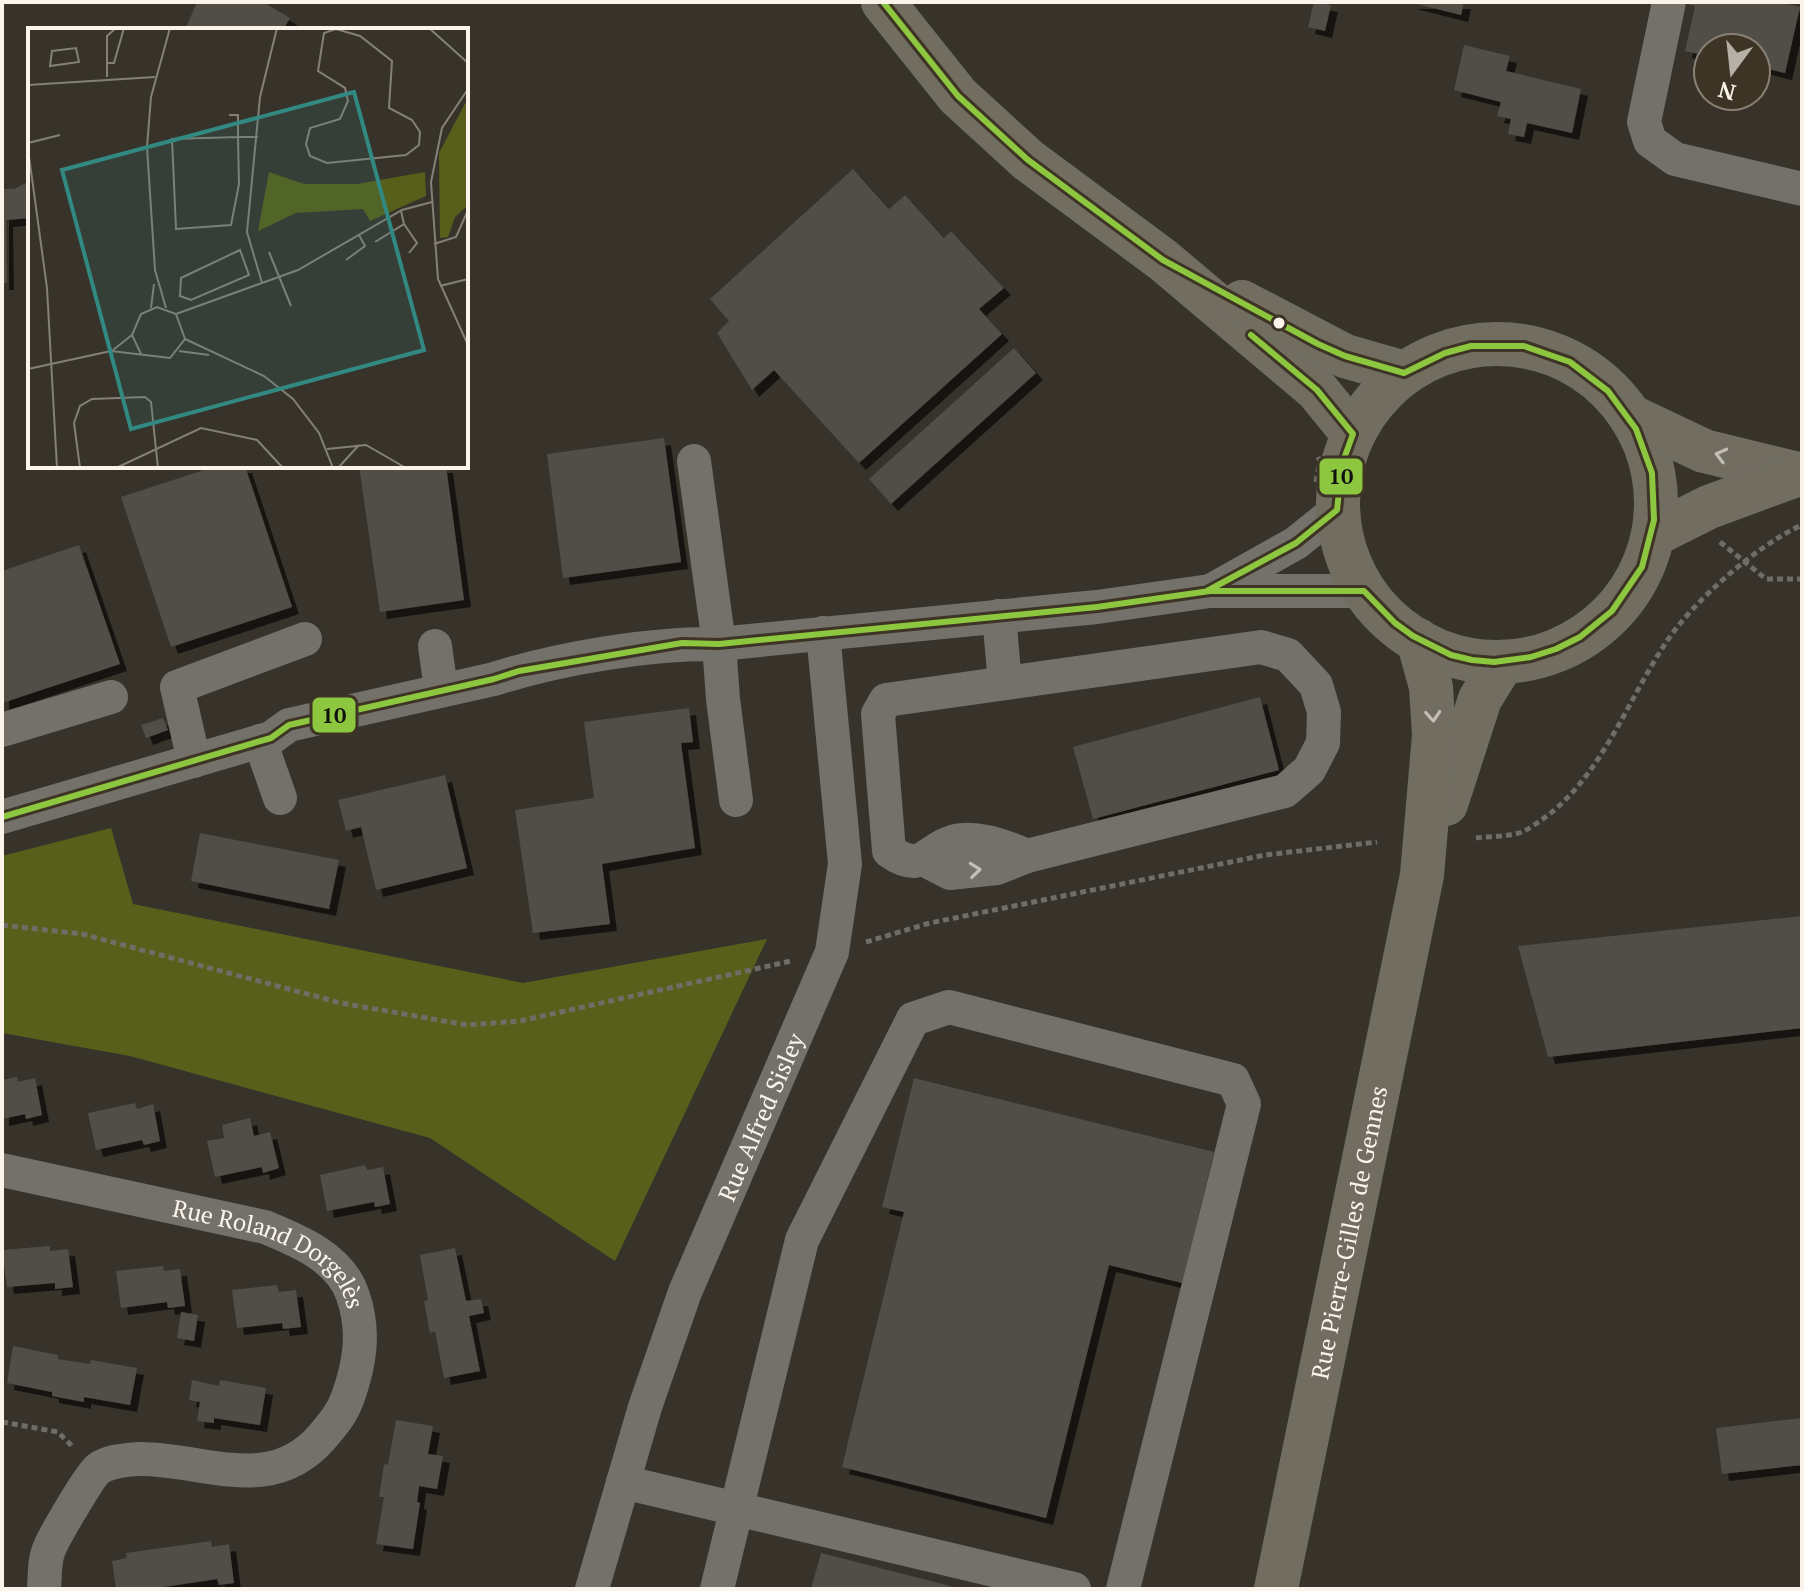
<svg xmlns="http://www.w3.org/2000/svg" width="1804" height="1591" font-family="'PT Serif',serif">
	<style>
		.green { fill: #57601a }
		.building { fill: #514d47; filter: url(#shadow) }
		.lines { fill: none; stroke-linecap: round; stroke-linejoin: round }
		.path { stroke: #706c66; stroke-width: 5; stroke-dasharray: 6 4; stroke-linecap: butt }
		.minor { stroke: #74706a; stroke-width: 34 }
		.major { stroke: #716d61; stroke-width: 44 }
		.bus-1-casing { stroke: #3d3425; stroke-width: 12 }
		.bus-1 { stroke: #8dc63f; stroke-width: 6 }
		.oneway { stroke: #c3beb3 }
		.oneway2 { stroke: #c4bfb7 }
		.bus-dot { fill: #faf4ea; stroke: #3d3425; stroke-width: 3 }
		.labels { text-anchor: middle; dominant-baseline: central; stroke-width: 6; stroke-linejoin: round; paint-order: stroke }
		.street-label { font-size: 24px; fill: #faf4ea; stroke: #3d3425 }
		.inset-road { fill: none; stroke: #858077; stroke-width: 2 }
		.view { fill: #328981; fill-opacity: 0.15; stroke: #328981; stroke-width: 4 }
		.inset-edge { fill: none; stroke: #faf4ea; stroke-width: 4 }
		.line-badge { stroke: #3d3425; stroke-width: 3 }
		.pale-badge-label { font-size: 22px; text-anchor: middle; font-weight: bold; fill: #111 }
	</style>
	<defs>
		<filter id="shadow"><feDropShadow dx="7" dy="7" stdDeviation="0" flood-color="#0009"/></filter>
	</defs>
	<rect width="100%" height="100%" fill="#37332b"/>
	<!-- green -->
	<path class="green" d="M111,828L133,904L523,983L767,939L615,1261L430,1138L130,1056L2,1033V856Z"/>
	<!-- building -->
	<path class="building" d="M197,2H263L290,18L283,30H185Z
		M1314,2L1331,5L1325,31L1308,27Z
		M1409,2H1464L1461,15Z
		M1690,2H1780L1800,7L1785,73L1756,66V48H1708V56L1685,51L1695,6L1689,5Z
		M1464,45L1510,56L1506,71L1581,89L1572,133L1527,123L1524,137L1508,134L1511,119L1497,116L1501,102L1454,90Z
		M853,169L889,209L905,195L944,238L951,231L1004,288L979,309L1002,334L859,463L774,370L752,390L717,333L729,321L710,299Z
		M30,181V218L6,220L7,283H2V189H14Z
		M1014,348L1036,373L891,504L869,479Z
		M664,438L681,562L563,578L547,454Z
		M216,466H245L292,607L171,647L121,497Z
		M359,466H446L464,600L380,612Z
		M79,545L120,664L2,703V571Z
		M1260,697L1279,770L1093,819L1073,747Z
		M689,708L693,742L681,743L695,848L602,864L610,924L533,933L515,810L594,798L584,722Z
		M163,718L168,730L146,738L141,725Z
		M445,775L467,868L376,890L361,827L346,831L338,800Z
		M200,833L339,860L329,909L191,881Z
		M1802,916V1028L1548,1057L1518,946Z
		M17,1077L18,1082L35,1078L42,1115L26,1119L25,1114L2,1119V1080Z
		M914,1078L1214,1152L1182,1283L1109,1265L1046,1518L842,1467L904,1212L882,1207Z
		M135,1103L137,1109L153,1104L160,1141L144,1145L142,1140L96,1150L88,1113Z
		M250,1118L254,1136L270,1132L279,1168L263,1173L262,1167L215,1177L207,1141L224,1138L222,1125Z
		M365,1165L367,1170L383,1167L390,1204L375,1207L374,1202L327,1211L320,1175Z
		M50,1246V1251L68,1249L73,1287L55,1289V1283L7,1287L2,1250Z
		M455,1248L466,1301L481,1299L484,1313L469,1316L480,1371L444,1378L435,1331L430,1333L424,1301L428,1300L420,1255Z
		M163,1266L164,1271L180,1269L185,1306L168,1308L167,1302L121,1308L116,1271Z
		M277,1285L279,1292L296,1290L301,1327L283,1329L282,1323L237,1328L232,1290Z
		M181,1312L198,1315L194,1341L177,1338Z
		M13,1346L58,1355V1359L90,1364L91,1360L137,1368L130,1405L84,1397V1402L52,1396V1392L7,1383Z
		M192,1380L219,1386L220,1380L266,1388L260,1425L214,1418V1423L197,1421L200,1402L189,1400Z
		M1802,1418V1465L1722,1474L1716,1428Z
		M396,1420L433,1426L428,1454L443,1456L437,1489L419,1486L417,1502L420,1503L413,1549L376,1544L384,1497H379L384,1464L388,1465Z
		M211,1541L212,1547L229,1544L234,1583L219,1585L217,1579L150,1589H116L112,1561L127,1558L126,1553Z
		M821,1553L958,1588L957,1589H811Z"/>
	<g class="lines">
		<!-- path -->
		<path class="path" d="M1316,482L1320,461L1318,457
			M1720,542L1766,579H1802
			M1476,838C1491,836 1511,837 1524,831C1529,829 1535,824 1540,821C1600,780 1626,703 1665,644C1692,602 1757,545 1802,525
			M2,925L82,934L341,1003L467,1025L520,1021L791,961
			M866,942L930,923L1265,855L1377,842
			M2,1422L58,1432L73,1447"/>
		<!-- minor -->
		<g class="minor">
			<path d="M1669,2L1644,122L1650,141L1675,159L1802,189"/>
			<path d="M694,461L719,644L723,699L736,800"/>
			<path d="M1214,589L1296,543L1337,510"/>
			<path d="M999,616L1005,683"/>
			<path d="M435,646L441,689"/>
			<path d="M1261,647L1288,655L1316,685L1324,712L1323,743L1309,770L1285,791L1027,856C1007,847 974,835 952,842C927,849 923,875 889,851L878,714L886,700Z"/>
			<path d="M2,730L111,697"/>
			<path d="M260,741L280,798"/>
			<path d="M194,761L177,687L305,639"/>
			<path d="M2,817L271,738L289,725L494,679C560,658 651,643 719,644L1097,607L1210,591H1364"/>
			<path d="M925,860L950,873L997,868L1027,856"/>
			<path id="s1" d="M2,1170L265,1227C299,1241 341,1258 353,1296C365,1331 360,1363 348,1397C342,1414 333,1424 322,1437C270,1497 204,1458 138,1459C125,1460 109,1461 98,1469C90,1475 55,1535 50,1547C44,1559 45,1576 44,1589"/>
			<path d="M623,1482L1074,1589"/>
			<path id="s2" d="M592,1589L645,1407L685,1292L832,952L845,864L823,633"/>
			<path d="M717,1589L802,1240L913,1019L949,1007L1233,1080L1244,1104L1123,1589"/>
		</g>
		<!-- major -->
		<g class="major">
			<path d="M883,2L958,96L1028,160L1163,260L1317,390L1353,434"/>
			<path d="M1242,302L1345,356L1404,373"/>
			<circle cx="1497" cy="503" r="159"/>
			<path d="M1630,416L1704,451L1802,475"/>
			<path d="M1653,535L1709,507L1796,475"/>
			<path d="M1446,804L1480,699L1503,662"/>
			<path id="s3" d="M1276,1589L1422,875L1434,735L1431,687L1418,640"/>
		</g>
		<defs>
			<path id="bus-1" d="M1207,591L1296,543L1337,510L1342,464L1353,434L1317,390L1251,335
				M2,817L271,738L289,725L494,679L519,671L682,643L719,644L1097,607L1210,591H1364L1395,623L1413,636L1451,655L1472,660L1494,662L1531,657L1556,649L1580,637L1612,611L1642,567L1654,520L1652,473L1636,429L1608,391L1570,362L1524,346H1471L1445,353L1404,373L1345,356L1318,344L1163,260L1028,160L958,96L883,2"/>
		</defs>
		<!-- bus-1 casing -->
		<use href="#bus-1" class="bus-1-casing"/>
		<!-- bus-1 -->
		<use href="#bus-1" class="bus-1"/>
	</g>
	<!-- one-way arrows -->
	<defs><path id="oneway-chevron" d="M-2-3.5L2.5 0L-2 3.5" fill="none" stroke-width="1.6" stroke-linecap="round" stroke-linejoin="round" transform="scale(2)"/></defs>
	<g class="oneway">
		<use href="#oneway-chevron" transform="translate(1721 455) rotate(-165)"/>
		<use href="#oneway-chevron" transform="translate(1433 716) rotate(86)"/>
	</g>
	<use class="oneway2" href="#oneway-chevron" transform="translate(975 870) rotate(-6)"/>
	<!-- markers -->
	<circle class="bus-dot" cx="1279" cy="323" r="7"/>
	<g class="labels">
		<!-- street labels -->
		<g class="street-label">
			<text stroke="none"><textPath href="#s2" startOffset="502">Rue Alfred Sisley</textPath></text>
			<text stroke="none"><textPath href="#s3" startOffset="364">Rue Pierre-Gilles de Gennes</textPath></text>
			<text stroke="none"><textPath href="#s1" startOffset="286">Rue Roland Dorgelès</textPath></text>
		</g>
	</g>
	<!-- overview -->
	<g transform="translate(28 28)">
		<rect width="440" height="440" fill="#37332b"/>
		<path d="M440,70V177L427,189L420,209L412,210L411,125ZM241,144L276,156H329L397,144L398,168L342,193L335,181L268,185L230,203Z" fill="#57601a"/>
		<path class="inset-road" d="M401,0L440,35M308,1L332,8L364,33L361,80L384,92L392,104L391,117L378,127L299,135L282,128L278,116L282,100L312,91L320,73L317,60L290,43L296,5ZM48,20L51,34L22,38L24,23ZM79,35H86L96,0M79,49V8L88,0M0,57L127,49M440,61L414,100L403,154L410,251L440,317M201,87H210V109L211,156L203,197L148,201L144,111L210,109H230M0,115L32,107M0,121L19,260L29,440M376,196L389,215L381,225M347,214L376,196L373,183M406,216L428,209L440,182M212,222L221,247L163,272L152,268L153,250ZM241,224L263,278M318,232L337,218L331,207M234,255L219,204L232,69L249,0M412,258L440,251M123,280L126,256M138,280L127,242L119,119L123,69L142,0M148,286L270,242L374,182L404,174M157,311L236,348L265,371L291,405L305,440M85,322L104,307M151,323L181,327M0,341L83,323L142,330L157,311L148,286L129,279L113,286L104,307L113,326M299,421L338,417L378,440M52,440L46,395L52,378L64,371L117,369L123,374L130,440M88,440L173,400L229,412L255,440M310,440L331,417"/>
		<path class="view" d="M326,64L396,322L103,401L34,142Z"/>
		<rect width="440" height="440" class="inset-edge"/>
	</g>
	<g class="line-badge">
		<rect x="1318" y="457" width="46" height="39" rx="8" fill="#8dc63f"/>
		<rect x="311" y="696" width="46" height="38" rx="8" fill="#8dc63f"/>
	</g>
	<g class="pale-badge-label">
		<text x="1341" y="484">10</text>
		<text x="334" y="723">10</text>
	</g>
	<!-- border -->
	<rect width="1804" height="1591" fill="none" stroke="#faf4ea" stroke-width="8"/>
	<!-- north arrow -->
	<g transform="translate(1732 72) rotate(195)"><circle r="38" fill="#3d3425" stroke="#898174" stroke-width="2"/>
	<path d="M0-6L14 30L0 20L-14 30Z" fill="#b6b0a7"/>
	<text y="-12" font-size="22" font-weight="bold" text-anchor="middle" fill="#faf4ea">N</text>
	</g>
</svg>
